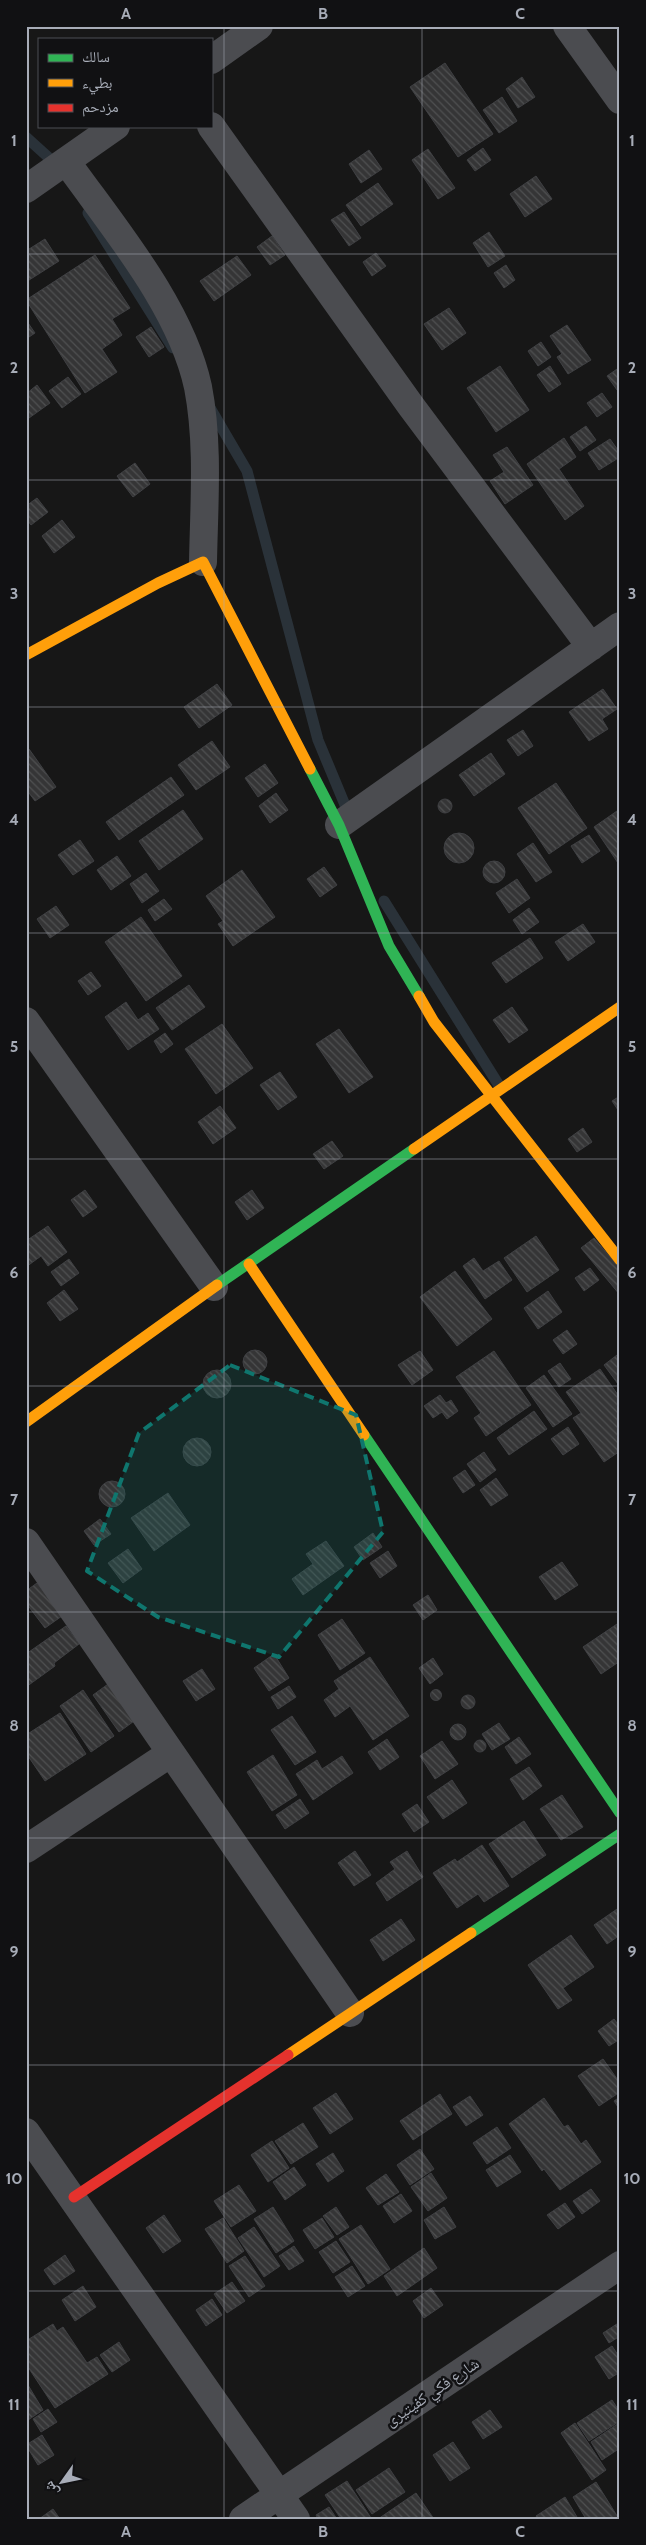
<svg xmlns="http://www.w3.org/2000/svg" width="646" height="2545" font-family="Cabin,'Noto Naskh Arabic',sans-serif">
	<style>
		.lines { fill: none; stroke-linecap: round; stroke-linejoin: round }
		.stream { stroke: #2a3239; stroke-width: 11 }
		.building { fill: url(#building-back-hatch); stroke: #3f4043 }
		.street { stroke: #4b4c50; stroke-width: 28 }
		.fast { stroke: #30b455; stroke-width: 11 }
		.slow { stroke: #ff9f0a; stroke-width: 11 }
		.jam { stroke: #e5322d; stroke-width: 11 }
		.marked { fill: #0f766e; fill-opacity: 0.2; stroke: #0f766e; stroke-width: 4; stroke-dasharray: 10 6; stroke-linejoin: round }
		.grid { fill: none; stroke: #a8adb8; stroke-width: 1; stroke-opacity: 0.55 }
		.labels { text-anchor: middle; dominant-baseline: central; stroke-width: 5; stroke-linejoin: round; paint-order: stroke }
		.street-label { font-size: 16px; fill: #a8adb8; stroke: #111113 }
		.neatline { fill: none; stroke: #a8adb8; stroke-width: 2 }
		.grid-label { font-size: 16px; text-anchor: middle; font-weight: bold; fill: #a8adb8 }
	</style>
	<defs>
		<pattern id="building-back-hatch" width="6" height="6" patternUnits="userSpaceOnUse" patternTransform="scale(1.25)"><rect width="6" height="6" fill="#353536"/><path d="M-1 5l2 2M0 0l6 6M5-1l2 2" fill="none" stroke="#4f5051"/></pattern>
	</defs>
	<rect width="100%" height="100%" fill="#171717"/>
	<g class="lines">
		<!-- stream -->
		<path class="stream" d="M26,137L58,166
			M88,213L173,348
			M209,406L247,471L318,740L350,817
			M384,901L500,1087"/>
	</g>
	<!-- building -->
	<path class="building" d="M445,63L493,134L458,157L410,87Z
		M522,77L535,97L518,108L506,89Z
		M502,97L517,121L499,133L483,110Z
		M483,148L491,160L475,171L467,160Z
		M428,149L455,188L438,199L412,160Z
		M369,150L382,169L361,183L349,164Z
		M536,176L552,199L525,217L510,194Z
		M378,183L393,204L361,226L346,205Z
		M344,212L361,238L349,246L331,220Z
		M489,232L505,256L488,267L473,243Z
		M272,236L285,255L270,265L257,247Z
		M45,239L59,261L26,282V251Z
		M376,253L386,266L372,276L363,262Z
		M95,255L130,308L112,319L122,335L102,349L117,372L85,393L26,300Z
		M237,256L251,275L214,301L200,281Z
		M506,265L515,280L504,288L494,273Z
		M449,308L466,333L442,350L424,324Z
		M26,320L35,333L26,339Z
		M567,325L591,360L568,374L557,357L562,354L550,336Z
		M151,327L164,347L149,357L136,337Z
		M541,342L551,357L538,366L528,351Z
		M500,366L529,410L496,432L467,388Z
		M550,366L561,384L549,392L537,375Z
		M620,367V394L607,376Z
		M68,377L81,394L62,408L49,391Z
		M37,385L50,403L29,418L26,413V394Z
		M602,393L612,407L597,417L587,403Z
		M586,426L596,440L580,451L570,437Z
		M564,438L576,457L559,469L584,506L565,520L527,464Z
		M610,439L620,453V457L599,470L588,453Z
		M507,447L533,485L505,504L490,481L504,472L493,455Z
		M135,463L150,484L133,497L117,476Z
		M37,498L48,512L31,525L26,518V506Z
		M62,520L75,537L54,553L42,536Z
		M217,684L232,705L199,728L184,707Z
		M603,689L617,709L602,719L608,729L589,741L569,712Z
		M523,730L533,746L518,756L507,740Z
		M212,741L230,767L196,790L178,765Z
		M29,749L56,787L35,801L26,789V751Z
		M491,753L505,774L474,796L459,775Z
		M265,764L278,783L258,797L245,778Z
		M171,777L184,795L119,840L106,822Z
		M556,783L587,828L549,854L518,808Z
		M276,793L288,810L270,823L259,806Z
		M438 806a7 7 0 1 1 14 0a7 7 0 1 1-14 0Z
		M183,810L203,839L159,870L139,841Z
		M617,811L620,815V866L594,827Z
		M444 848a15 15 0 1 1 30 0a15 15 0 1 1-30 0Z
		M589,835L600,851L582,863L571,846Z
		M80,840L94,861L73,875L58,855Z
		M533,843L552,872L536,882L517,854Z
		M117,856L131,876L111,890L97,870Z
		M483 872a11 11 0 1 1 22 0a11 11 0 1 1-22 0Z
		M324,867L337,885L320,897L307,879Z
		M242,870L275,917L233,946L218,924L223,921L206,896Z
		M146,873L159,891L142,903L130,884Z
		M517,879L530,898L509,913L496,893Z
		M164,899L172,909L155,921L148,910Z
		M56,906L69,925L50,938L37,919Z
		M529,908L539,922L522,934L513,920Z
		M141,917L182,976L146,1001L105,942Z
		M583,924L595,942L568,961L555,942Z
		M530,938L543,958L506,983L492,963Z
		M91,972L101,986L88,995L78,981Z
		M189,985L205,1007L172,1030L156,1008Z
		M126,1002L138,1020L148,1013L159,1029L128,1050L105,1017Z
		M512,1007L528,1030L509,1043L493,1020Z
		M222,1024L253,1068L216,1094L185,1049Z
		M339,1029L373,1077L349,1093L316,1044Z
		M165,1033L173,1044L161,1053L154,1041Z
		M280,1072L297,1097L278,1110L260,1085Z
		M620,1096V1113L612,1101Z
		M220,1106L236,1128L213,1144L198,1122Z
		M583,1128L592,1142L577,1152L568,1139Z
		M332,1141L343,1156L324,1169L313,1154Z
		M85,1190L97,1207L83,1217L71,1200Z
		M252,1190L264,1208L247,1220L235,1202Z
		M48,1226L67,1252L48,1266L41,1256L26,1267V1241Z
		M536,1236L559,1270L527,1292L504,1258Z
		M594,1238L620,1269V1295L581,1248Z
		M474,1258L483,1271L499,1261L512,1280L485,1299L463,1266Z
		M69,1259L79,1273L61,1286L51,1272Z
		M590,1268L599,1280L584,1291L575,1278Z
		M455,1271L492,1319L457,1346L420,1297Z
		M64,1290L78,1309L60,1321L47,1303Z
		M548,1291L562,1312L538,1329L524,1308Z
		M567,1330L577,1344L563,1354L553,1340Z
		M243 1362a12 12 0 1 1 24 0a12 12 0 1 1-24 0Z
		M420,1351L433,1370L412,1385L398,1365Z
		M494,1351L531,1405L486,1436L474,1418L481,1413L456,1377Z
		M617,1355L620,1359V1383L618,1384L604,1365Z
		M560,1363L571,1379L559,1387L548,1371Z
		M600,1369L620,1398V1451L604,1462L573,1418L581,1413L566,1392Z
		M203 1384a14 14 0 1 1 28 0a14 14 0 1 1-28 0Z
		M544,1375L572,1414L553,1427L526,1388Z
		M440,1395L446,1403L451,1400L458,1411L447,1419L442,1412L433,1418L424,1406Z
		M534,1411L547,1429L509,1455L497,1438Z
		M568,1427L579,1444L563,1455L551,1439Z
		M183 1452a14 14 0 1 1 28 0a14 14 0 1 1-28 0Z
		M484,1452L496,1470L480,1482L467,1464Z
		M465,1470L475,1485L463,1493L453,1478Z
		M496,1478L508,1495L491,1506L480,1490Z
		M99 1494a13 13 0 1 1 26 0a13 13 0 1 1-26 0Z
		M168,1493L190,1525L154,1551L131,1518Z
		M100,1519L111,1534L94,1545L84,1531Z
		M373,1533L382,1547L363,1560L354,1547Z
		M326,1541L344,1566L303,1595L292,1579L313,1564L306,1554Z
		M128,1549L142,1569L123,1583L108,1563Z
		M388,1551L397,1566L380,1578L370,1563Z
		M562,1562L578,1585L555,1600L539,1577Z
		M37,1583L62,1616L45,1628L26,1603V1591Z
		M428,1595L437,1610L423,1620L413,1605Z
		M342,1619L365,1653L340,1670L318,1635Z
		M620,1622V1661L601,1674L583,1647Z
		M66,1626L79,1644L54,1663L55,1666L26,1687V1654Z
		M274,1654L289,1678L269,1691L254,1668Z
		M370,1657L409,1716L373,1740L350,1706L335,1717L324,1700L339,1689L334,1681Z
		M433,1658L443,1674L430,1684L419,1668Z
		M202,1669L215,1689L196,1701L183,1681Z
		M115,1679L141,1716L119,1732L93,1695Z
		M289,1686L296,1697L278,1709L271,1697Z
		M430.5 1695a5.5 5.5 0 1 1 11 0a5.5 5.5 0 1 1-11 0Z
		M83,1690L114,1736L91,1752L60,1706Z
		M461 1702a7 7 0 1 1 14 0a7 7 0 1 1-14 0Z
		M60,1713L86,1754L45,1781L26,1753V1735Z
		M292,1716L316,1752L295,1765L271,1730Z
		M499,1723L510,1739L492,1750L482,1734Z
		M450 1732a8 8 0 1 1 16 0a8 8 0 1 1-16 0Z
		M519,1737L531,1754L516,1764L505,1747Z
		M387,1739L399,1757L380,1770L368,1752Z
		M474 1746a6 6 0 1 1 12 0a6 6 0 1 1-12 0Z
		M442,1741L458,1764L435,1779L420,1756Z
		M273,1755L297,1795L272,1811L247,1772Z
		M342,1756L353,1773L313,1800L296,1774L317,1760L322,1769Z
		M529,1767L542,1786L523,1800L510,1779Z
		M452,1780L467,1803L443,1819L427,1797Z
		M562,1795L583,1827L561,1840L540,1809Z
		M300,1799L309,1813L285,1829L276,1815Z
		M417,1804L429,1822L414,1832L402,1814Z
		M524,1821L546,1855L512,1878L489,1844Z
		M482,1845L509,1886L484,1902L478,1894L457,1908L433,1873L455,1859L457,1862Z
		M355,1851L371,1875L354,1886L338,1863Z
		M407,1851L423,1877L387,1901L376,1883L395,1869L390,1862Z
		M620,1907V1935L607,1944L594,1925Z
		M401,1919L415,1940L383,1961L370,1940Z
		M571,1935L594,1967L563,1988L572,2000L558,2009L528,1965Z
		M614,2019L620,2027V2039L609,2046L598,2031Z
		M603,2059L620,2083V2092L599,2106L578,2076Z
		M336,2093L353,2119L330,2134L313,2108Z
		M440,2094L452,2114L413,2140L400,2121Z
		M470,2096L483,2115L466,2126L453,2107Z
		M620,2097V2110L614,2101Z
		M544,2098L564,2127L568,2125L581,2144L586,2140L601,2162L560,2190L544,2169L542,2171L509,2124Z
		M303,2123L318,2147L291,2164L275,2141Z
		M497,2127L511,2148L487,2164L473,2143Z
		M272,2141L289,2168L268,2182L251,2155Z
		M420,2149L434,2169L410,2185L397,2165Z
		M333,2153L344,2171L328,2182L316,2164Z
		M510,2155L521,2172L497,2187L486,2170Z
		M294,2167L306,2185L285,2200L273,2182Z
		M431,2173L447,2198L428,2211L411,2187Z
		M386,2174L399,2192L378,2205L366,2188Z
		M239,2185L256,2211L231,2227L214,2201Z
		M591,2189L600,2201L582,2214L573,2201Z
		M401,2194L412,2211L394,2223L383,2206Z
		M565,2203L575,2217L558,2229L547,2215Z
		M273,2207L294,2241L276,2253L254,2219Z
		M336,2207L349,2227L337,2235L323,2216Z
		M444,2207L456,2227L435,2239L424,2220Z
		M164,2215L181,2241L163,2253L146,2228Z
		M223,2218L244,2251L227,2263L205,2229Z
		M322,2218L334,2237L315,2249L303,2230Z
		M361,2225L390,2269L368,2284L339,2239Z
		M254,2227L280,2266L264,2277L238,2238Z
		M336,2241L350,2262L333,2273L319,2252Z
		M294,2246L304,2261L289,2270L279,2256Z
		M424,2248L437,2268L397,2296L384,2276Z
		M65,2255L75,2271L54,2285L44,2270Z
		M245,2256L265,2286L249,2297L229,2266Z
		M352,2266L365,2286L348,2297L335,2277Z
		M232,2282L245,2301L227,2313L214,2294Z
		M83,2286L96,2307L75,2321L62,2300Z
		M431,2288L443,2305L424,2318L413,2301Z
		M212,2299L222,2315L206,2326L196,2310Z
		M620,2322V2336L609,2343L603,2333Z
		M53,2324L57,2331L63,2327L87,2363L97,2357L108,2374L55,2408L26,2364V2341Z
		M119,2342L130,2360L112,2372L100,2355Z
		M612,2346L620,2358V2372L609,2379L595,2357Z
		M28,2385L43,2410L28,2420L26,2386Z
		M612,2400L620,2412V2421L589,2441L577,2423Z
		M48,2409L57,2422L41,2432L33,2419Z
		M490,2410L502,2427L483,2439L472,2422Z
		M575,2423L606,2470L592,2480L561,2433Z
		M619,2423L620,2448L602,2460L591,2442Z
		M42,2435L54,2455L38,2465L26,2445Z
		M453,2442L470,2468L450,2481L433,2455Z
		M389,2468L405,2492L372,2514L356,2490Z
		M347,2481L371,2518L370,2519H341L325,2495Z
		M596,2482L619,2519H586L573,2497Z
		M416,2493L434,2519H378Z
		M565,2497L577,2517L538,2519L536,2516Z
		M329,2507L337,2519H318L316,2515Z
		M53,2509L60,2519H39Z"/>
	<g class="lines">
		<!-- street -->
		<path class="street" d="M567,26L620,100
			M211,60L259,26
			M211,126L411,406L591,647
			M66,161C113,227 181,307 198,387C209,444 204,505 203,562
			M26,189L116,126
			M339,825L620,626
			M26,1021L214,1287
			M26,1542L350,2013
			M26,1849L171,1753
			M26,2132L296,2519
			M243,2519L620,2265"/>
		<!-- fast -->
		<path class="fast" d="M310,769L339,825L389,946L419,996
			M217,1285L414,1149
			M364,1435L620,1813
			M471,1933L620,1834"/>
		<!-- slow -->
		<path class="slow" d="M26,655L158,583L203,562L310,769
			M419,996L434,1022L620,1260
			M414,1149L620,1007
			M249,1264L364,1435
			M26,1422L217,1285
			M288,2055L471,1933"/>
		<!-- jam -->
		<path class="jam" d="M74,2197L288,2055"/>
	</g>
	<!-- marked area -->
	<path class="marked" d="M230,1365L356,1415L383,1532L279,1657L158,1617L87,1571L139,1433Z"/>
	<!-- grid -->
	<path class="grid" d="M224,26V2519M422,26V2519M26,254H620M26,480H620M26,707H620M26,933H620M26,1159H620M26,1386H620M26,1612H620M26,1838H620M26,2065H620M26,2291H620"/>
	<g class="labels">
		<!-- street labels -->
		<g class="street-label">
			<text transform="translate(432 2392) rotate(-34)">شارع فكي كفيتيرى</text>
		</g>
	</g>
	<!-- border -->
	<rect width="646" height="2545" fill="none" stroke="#111113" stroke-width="55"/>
	<!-- legend -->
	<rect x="38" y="38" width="175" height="90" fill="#111113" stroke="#4d4f55"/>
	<rect x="48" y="54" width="25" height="8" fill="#30b455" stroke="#4d4f55"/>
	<text x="82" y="62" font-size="15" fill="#a8adb8">سالك</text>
	<rect x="48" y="79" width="25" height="8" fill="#ff9f0a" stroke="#4d4f55"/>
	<text x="82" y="88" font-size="15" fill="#a8adb8">بطيء</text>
	<rect x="48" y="104" width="25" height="8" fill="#e5322d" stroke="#4d4f55"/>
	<text x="82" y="112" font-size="15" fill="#a8adb8">مزدحم</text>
	<!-- north arrow -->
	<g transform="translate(62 2482) rotate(237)" stroke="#111113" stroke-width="4" paint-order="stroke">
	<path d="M0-4L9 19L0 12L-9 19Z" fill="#a8adb8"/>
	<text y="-8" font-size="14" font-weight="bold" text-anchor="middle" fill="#a8adb8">ش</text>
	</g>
	<rect x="28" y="28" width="590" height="2490" class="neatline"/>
	<g class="grid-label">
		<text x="126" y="19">A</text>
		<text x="323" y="19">B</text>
		<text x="520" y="19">C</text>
		<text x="14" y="146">1</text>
		<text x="632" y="146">1</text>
		<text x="14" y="373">2</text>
		<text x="632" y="373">2</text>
		<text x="14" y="599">3</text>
		<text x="632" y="599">3</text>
		<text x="14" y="825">4</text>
		<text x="632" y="825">4</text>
		<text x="14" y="1052">5</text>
		<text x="632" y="1052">5</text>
		<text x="14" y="1278">6</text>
		<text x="632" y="1278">6</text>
		<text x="14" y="1505">7</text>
		<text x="632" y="1505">7</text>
		<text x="14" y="1731">8</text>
		<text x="632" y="1731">8</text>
		<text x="14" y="1957">9</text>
		<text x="632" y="1957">9</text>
		<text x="14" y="2184">10</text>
		<text x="632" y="2184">10</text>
		<text x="14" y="2410">11</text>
		<text x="632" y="2410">11</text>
		<text x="126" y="2537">A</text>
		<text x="323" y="2537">B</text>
		<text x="520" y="2537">C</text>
	</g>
</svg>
